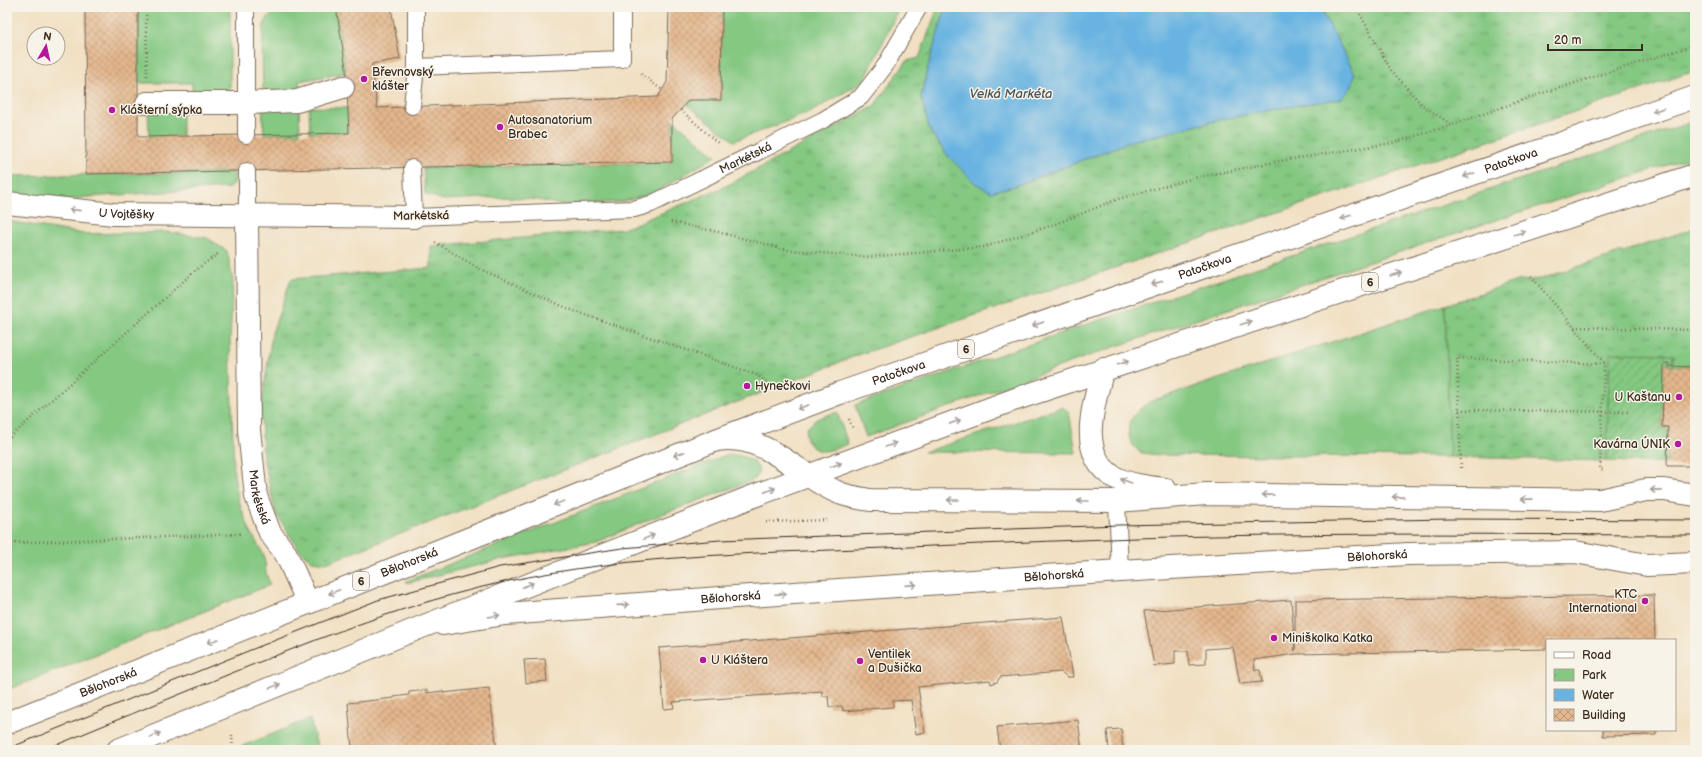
<svg xmlns="http://www.w3.org/2000/svg" width="1702" height="757" font-family="'Balsamiq Sans',sans-serif">
	<style>
		.grass { fill: #84c882; stroke: #607950 }
		.park { fill: url(#park-tufts); stroke: #607950 }
		.garden { fill: url(#garden-furrows); stroke: #607950 }
		.water { fill: #68b3e1; stroke: #526e80 }
		.building { fill: url(#building-cross-hatch) }
		.lines { fill: none; stroke-linecap: round; stroke-linejoin: round }
		.lane-casing { stroke: #7b6a58; stroke-width: 18 }
		.street-casing { stroke: #7b6a58; stroke-width: 24 }
		.secondary-casing { stroke: #7b6a58; stroke-width: 24 }
		.primary-casing { stroke: #7b6a58; stroke-width: 24 }
		.path { stroke: #7b6a58; stroke-width: 2.5; stroke-dasharray: 1 3; stroke-linecap: butt }
		.lane { stroke: #fff; stroke-width: 16 }
		.street { stroke: #fff; stroke-width: 22 }
		.secondary { stroke: #fff; stroke-width: 22 }
		.primary { stroke: #fff; stroke-width: 22 }
		.tram { stroke: #3b2a1e; stroke-width: 1 }
		.oneway { stroke: #a79f9a }
		.poi-dot { fill: #b5179e; stroke: #f7f3e8; stroke-width: 1.5 }
		.labels { text-anchor: middle; dominant-baseline: central; stroke-width: 3; stroke-linejoin: round; paint-order: stroke }
		.shield { fill: #f7f3e8; stroke: #73665b; stroke-width: 1 }
		.shield-label { font-size: 11px; font-weight: bold; fill: #3b2a1e }
		.poi-label { font-size: 12px; fill: #3b2a1e; stroke: #f7f3e8; text-anchor: start }
		.street-label { font-size: 12px; fill: #3b2a1e; stroke: #f7f3e8 }
		.water-label { font-size: 13px; font-style: italic; fill: #485358; stroke: #f7f3e8 }
	</style>
	<defs>
		<pattern id="park-tufts" width="24" height="20" patternUnits="userSpaceOnUse"><rect width="24" height="20" fill="#84c882"/><path d="M3 7l-1-3M5 7V3M7 7l1-3M15 17l-1-3M17 17v-4M19 17l1-3" fill="none" stroke="#6da36a"/></pattern>
		<pattern id="garden-furrows" width="10" height="10" patternUnits="userSpaceOnUse"><rect width="10" height="10" fill="#84c882"/><path d="M-1 1l2-2M0 10L10 0M9 11l2-2" fill="none" stroke="#6da36a"/></pattern>
		<pattern id="building-cross-hatch" width="8" height="8" patternUnits="userSpaceOnUse"><rect width="8" height="8" fill="#e4b78d"/><path d="M0 0l8 8M0 8l8-8" fill="none" stroke="#ba9573"/></pattern>
	</defs>
	<rect width="100%" height="100%" fill="#f7f3e8"/>
	<filter id="ink" filterUnits="userSpaceOnUse"><feTurbulence type="fractalNoise" baseFrequency=".025" numOctaves="2"/><feDisplacementMap in="SourceGraphic" scale="8" xChannelSelector="R" yChannelSelector="G"/><feConvolveMatrix kernelMatrix="1 2 1 2 8 2 1 2 1" color-interpolation-filters="sRGB"/></filter>
	<filter id="wash" filterUnits="userSpaceOnUse"><feTurbulence type="fractalNoise" baseFrequency=".012" numOctaves="4" result="noise"/><feDisplacementMap in="SourceGraphic" scale="16" xChannelSelector="R" yChannelSelector="G"/><feGaussianBlur stdDeviation="0.9" result="paint"/><feColorMatrix in="noise" values="0 0 0 0 0 0 0 0 0 0 0 0 0 0 0 0 0 1.4 0 .05"/><feComposite in="paint" operator="in"/></filter>
	<g filter="url(#wash)">
		<rect width="100%" height="100%" fill="#f1e0c3"/>
		<!-- grass -->
		<path class="grass" d="M138,7H230V93L192,95V83H138Z
			M317,7H336L346,73L299,81L300,89L296,93L265,92L263,89C263,75 260,31 266,20C268,16 272,15 275,13Z
			M722,7H900L864,81L809,113L734,141L686,104L689,100H721Z
			M262,107L299,108L300,134H264Z
			M309,107L348,108L349,133H310Z
			M148,110H182V136L149,137Z
			M672,119L716,156L654,193L622,202L563,205L538,200L508,197L444,200L425,194L423,168L672,162Z
			M1695,121V156L1496,220L1105,350L866,437L855,405L1085,325Z
			M234,172V184L229,188L87,197L69,200L7,198V176Z
			M7,221L84,234L167,232L207,238L227,251L233,280L230,341L234,475L239,502L250,531L264,555L266,573L270,585L7,690Z
			M1445,305L1450,457L1158,455C1153,454 1147,454 1142,453C1138,451 1133,446 1131,442C1123,422 1136,411 1151,401Z
			M1062,407L1069,412L1076,453L924,452Z
			M837,412L848,444C836,448 819,458 809,443C806,438 805,433 807,428L816,419Z
			M734,455C744,456 757,460 759,471L756,478L751,481L660,515L596,542L503,559L407,583L406,581L724,456Z
			M310,719L318,750H232Z"/>
		<!-- park -->
		<path class="park" d="M938,7H946L927,70L921,97L930,131L948,156L975,183L1018,185L1132,141L1223,119L1298,105L1341,99L1355,74L1320,7H1695V71L858,355L326,563L312,561L300,551L276,514L263,457L261,410L272,333L291,279L431,268V246L623,229L726,186L873,107L907,61L919,58Z
			M1695,228V367L1673,366V355L1610,353L1606,461L1450,457L1445,305L1517,281L1541,279Z"/>
		<!-- garden -->
		<path class="garden" d="M1610,353L1673,354V366H1669V363L1664,364L1662,427H1668L1667,463L1606,461Z"/>
		<!-- water -->
		<path class="water" d="M946,7H1320L1355,74L1351,88L1341,99L1298,105L1223,119L1132,141L1018,185L991,192L975,183L948,156L930,131L921,97L927,70Z"/>
		<g id="blocks">
			<!-- building -->
			<path class="building" d="M85,7H138V137L349,133L346,68L336,7H391L400,59L372,64L377,108L658,97L667,82L669,7H722L721,100H689L672,119V162L86,174Z
				M1669,363V366L1695,367V466H1667L1668,427H1662L1664,364Z
				M1654,595L1655,640H1547V649L1296,654L1254,660L1255,670H1260L1262,682L1240,684L1233,647L1206,649V664L1189,665L1188,651H1175V664L1154,666L1144,611L1291,600L1295,651V600Z
				M1063,617L1073,677H1067L1061,672L1000,677L997,682L991,684L990,680L918,687L925,732L916,734L911,700L893,701V707L843,711L842,706L829,707L828,696H822V691L673,702L674,708L664,709L659,648Z
				M545,659L547,681L526,683L524,660Z
				M489,688L497,750H352L348,703L394,698V697L409,695V692L427,690V693L443,691V693Z
				M1078,720L1082,750H1000L997,727Z
				M1121,729L1123,750H1109L1107,730Z
				M1603,730H1656V735L1603,736Z
				M1167,748L1168,750H1155V749Z"/>
		</g>
	</g>
	<g filter="url(#ink)">
		<use href="#blocks" fill-opacity="0" stroke="#7b6a58" stroke-width="1"/>
		<g class="lines">
			<defs>
				<g id="lane">
					<path d="M246,7V135"/>
					<path d="M416,67L622,59V7"/>
					<path d="M412,106L416,67V7"/>
					<path id="s1" d="M412,168L414,217L634,209L651,204L823,120L861,97L885,66L919,7"/>
					<path d="M247,171V216"/>
					<path d="M1117,501L1120,571"/>
				</g>
				<g id="street">
					<path d="M147,103H246L297,101L343,87"/>
					<path id="s2" d="M7,203L114,214L414,217"/>
					<path id="s3" d="M247,216L249,430L256,496L270,533L286,554L308,603"/>
				</g>
				<g id="secondary">
					<path d="M1103,369C1094,403 1076,455 1114,477C1129,485 1148,487 1165,489"/>
					<path d="M717,440C765,432 797,475 837,492C848,497 859,498 870,500L1117,501L1206,494L1600,500L1646,490H1664L1695,495"/>
					<path id="s4" d="M443,624L505,614L720,598L1120,571L1408,554L1575,552L1647,565L1695,563"/>
				</g>
				<g id="primary">
					<path id="s5" d="M7,723L716,440L840,393L1695,97"/>
					<path d="M118,750L414,630L751,497L1013,400L1695,175"/>
				</g>
			</defs>
			<!-- lane casing -->
			<use href="#lane" class="lane-casing"/>
			<!-- street casing -->
			<use href="#street" class="street-casing"/>
			<!-- secondary casing -->
			<use href="#secondary" class="secondary-casing"/>
			<!-- primary casing -->
			<use href="#primary" class="primary-casing"/>
			<!-- path -->
			<path class="path" d="M146,7L147,77
				M1356,7L1391,70L1422,105L1452,125L1540,94L1695,45
				M641,74L662,90
				M681,110L719,144
				M671,222L718,232L788,250L869,257L984,247L1053,225L1118,199L1194,178L1280,161L1392,143L1452,125
				M435,242L478,268L569,309L757,375L774,388
				M1531,276L1604,363
				M1574,327L1695,330
				M1459,410L1631,412
				M849,419L853,429
				M7,440L197,269L219,253
				M1461,468L1457,358L1604,364L1600,469L1604,470
				M766,522L829,520
				M7,543L241,534
				M232,735L233,750"/>
			<!-- lane -->
			<use href="#lane" class="lane"/>
			<!-- street -->
			<use href="#street" class="street"/>
			<!-- secondary -->
			<use href="#secondary" class="secondary"/>
			<!-- primary -->
			<use href="#primary" class="primary"/>
			<!-- tram -->
			<path class="tram" d="M7,749L253,649L378,600L500,567L622,548L720,540L1118,525L1450,519L1695,520
				M44,750C106,724 169,699 232,673C322,637 408,603 504,582C636,553 774,553 908,547C1032,542 1156,536 1280,535C1419,533 1557,535 1695,535"/>
		</g>
		<!-- one-way arrows -->
		<defs><path id="oneway-shaft" d="M-6 0H5M1.5-3L5.5 0L1.5 3" fill="none" stroke-width="1.6" stroke-linecap="round" stroke-linejoin="round"/></defs>
		<g class="oneway">
			<use href="#oneway-shaft" transform="translate(1658 110) rotate(161)"/>
			<use href="#oneway-shaft" transform="translate(1469 175) rotate(161)"/>
			<use href="#oneway-shaft" transform="translate(75 210) rotate(-174)"/>
			<use href="#oneway-shaft" transform="translate(1346 217) rotate(161)"/>
			<use href="#oneway-shaft" transform="translate(1520 233) rotate(-18)"/>
			<use href="#oneway-shaft" transform="translate(1396 274) rotate(-18)"/>
			<use href="#oneway-shaft" transform="translate(1157 283) rotate(161)"/>
			<use href="#oneway-shaft" transform="translate(1246 323) rotate(-18)"/>
			<use href="#oneway-shaft" transform="translate(1038 324) rotate(161)"/>
			<use href="#oneway-shaft" transform="translate(1123 363) rotate(-18)"/>
			<use href="#oneway-shaft" transform="translate(803 407) rotate(159)"/>
			<use href="#oneway-shaft" transform="translate(955 422) rotate(-20)"/>
			<use href="#oneway-shaft" transform="translate(891 445) rotate(-20)"/>
			<use href="#oneway-shaft" transform="translate(679 454) rotate(158)"/>
			<use href="#oneway-shaft" transform="translate(836 465) rotate(-20)"/>
			<use href="#oneway-shaft" transform="translate(1126 481) rotate(-160)"/>
			<use href="#oneway-shaft" transform="translate(770 490) rotate(-21)"/>
			<use href="#oneway-shaft" transform="translate(1656 490) rotate(179)"/>
			<use href="#oneway-shaft" transform="translate(1268 495) rotate(-179)"/>
			<use href="#oneway-shaft" transform="translate(1398 497) rotate(-179)"/>
			<use href="#oneway-shaft" transform="translate(1527 499) rotate(-179)"/>
			<use href="#oneway-shaft" transform="translate(953 500) rotate(-180)"/>
			<use href="#oneway-shaft" transform="translate(1083 501) rotate(-180)"/>
			<use href="#oneway-shaft" transform="translate(559 503) rotate(158)"/>
			<use href="#oneway-shaft" transform="translate(649 537) rotate(-22)"/>
			<use href="#oneway-shaft" transform="translate(528 585) rotate(-22)"/>
			<use href="#oneway-shaft" transform="translate(911 585) rotate(-4)"/>
			<use href="#oneway-shaft" transform="translate(334 592) rotate(158)"/>
			<use href="#oneway-shaft" transform="translate(781 594) rotate(-4)"/>
			<use href="#oneway-shaft" transform="translate(623 605) rotate(-4)"/>
			<use href="#oneway-shaft" transform="translate(494 616) rotate(-9)"/>
			<use href="#oneway-shaft" transform="translate(213 641) rotate(158)"/>
			<use href="#oneway-shaft" transform="translate(275 686) rotate(-22)"/>
			<use href="#oneway-shaft" transform="translate(155 735) rotate(-22)"/>
		</g>
	</g>
	<!-- markers -->
	<g class="poi-dot">
		<circle cx="364" cy="79" r="4"/>
		<circle cx="112" cy="110" r="4"/>
		<circle cx="500" cy="127" r="4"/>
		<circle cx="747" cy="386" r="4"/>
		<circle cx="1679" cy="397" r="4"/>
		<circle cx="1678" cy="444" r="4"/>
		<circle cx="1645" cy="601" r="4"/>
		<circle cx="1274" cy="638" r="4"/>
		<circle cx="703" cy="660" r="4"/>
		<circle cx="860" cy="661" r="4"/>
	</g>
	<g class="labels">
		<!-- shield labels -->
		<g class="shield">
			<rect x="1362" y="273" width="16" height="18" rx="3"/>
			<rect x="958" y="340" width="16" height="18" rx="3"/>
			<rect x="353" y="572" width="16" height="18" rx="3"/>
		</g>
		<g class="shield-label">
			<text x="1370" y="282">6</text>
			<text x="966" y="349">6</text>
			<text x="361" y="581">6</text>
		</g>
		<!-- poi labels -->
		<g class="poi-label">
			<text x="372" y="72">Břevnovský<tspan x="372" dy="14">klášter</tspan></text>
			<text x="120" y="110">Klášterní sýpka</text>
			<text x="508" y="120">Autosanatorium<tspan x="508" dy="14">Brabec</tspan></text>
			<text x="755" y="386">Hynečkovi</text>
			<text x="1671" y="397" text-anchor="end">U Kaštanu</text>
			<text x="1670" y="444" text-anchor="end">Kavárna ÚNIK</text>
			<text x="1637" y="594" text-anchor="end">KTC<tspan x="1637" dy="14">International</tspan></text>
			<text x="1282" y="638">Miniškolka Katka</text>
			<text x="868" y="654">Ventilek<tspan x="868" dy="14">a Dušička</tspan></text>
			<text x="711" y="660">U Kláštera</text>
		</g>
		<!-- street labels -->
		<g class="street-label">
			<text stroke="none"><textPath href="#s1" startOffset="392">Markétská</textPath></text>
			<text stroke="none"><textPath href="#s5" startOffset="1606">Patočkova</textPath></text>
			<text stroke="none"><textPath href="#s2" startOffset="120">U Vojtěšky</textPath></text>
			<text transform="translate(421 216) rotate(-1)">Markétská</text>
			<text stroke="none"><textPath href="#s5" startOffset="1282">Patočkova</textPath></text>
			<text stroke="none"><textPath href="#s5" startOffset="958">Patočkova</textPath></text>
			<text stroke="none"><textPath href="#s3" startOffset="282">Markétská</textPath></text>
			<text stroke="none"><textPath href="#s4" startOffset="937">Bělohorská</textPath></text>
			<text stroke="none"><textPath href="#s5" startOffset="433">Bělohorská</textPath></text>
			<text stroke="none"><textPath href="#s4" startOffset="613">Bělohorská</textPath></text>
			<text stroke="none"><textPath href="#s4" startOffset="289">Bělohorská</textPath></text>
			<text stroke="none"><textPath href="#s5" startOffset="109">Bělohorská</textPath></text>
		</g>
		<!-- water labels -->
		<g class="water-label">
			<text x="1011" y="94">Velká Markéta</text>
		</g>
	</g>
	<!-- margin -->
	<rect width="1702" height="757" fill="none" stroke="#f7f3e8" stroke-width="24"/>
	<!-- legend -->
	<rect x="1546" y="639" width="130" height="92" fill="#f7f3e8" stroke="#aca397"/>
	<rect x="1554" y="652" width="20" height="6" fill="#ffffff" stroke="#aca397"/>
	<text x="1582" y="659" font-size="12" fill="#3b2a1e">Road</text>
	<rect x="1554" y="669" width="20" height="12" fill="url(#park-tufts)" stroke="#aca397"/>
	<text x="1582" y="679" font-size="12" fill="#3b2a1e">Park</text>
	<rect x="1554" y="689" width="20" height="12" fill="#68b3e1" stroke="#aca397"/>
	<text x="1582" y="699" font-size="12" fill="#3b2a1e">Water</text>
	<rect x="1554" y="709" width="20" height="12" fill="url(#building-cross-hatch)" stroke="#aca397"/>
	<text x="1582" y="719" font-size="12" fill="#3b2a1e">Building</text>
	<!-- north arrow -->
	<g transform="translate(46 46) rotate(9)"><circle r="19" fill="#f7f3e8" stroke="#aca397"/>
	<path d="M0-3L7 15L0 10L-7 15Z" fill="#b5179e"/>
	<text y="-6" font-size="11" font-weight="bold" text-anchor="middle" fill="#3b2a1e">N</text>
	</g>
	<!-- scale -->
	<path d="M1548 44v6h94v-6" fill="none" stroke="#3b2a1e" stroke-width="2"/>
	<text x="1554" y="44" font-size="12" fill="#3b2a1e" stroke="#f7f3e8" stroke-width="3" paint-order="stroke">20 m</text>
</svg>
